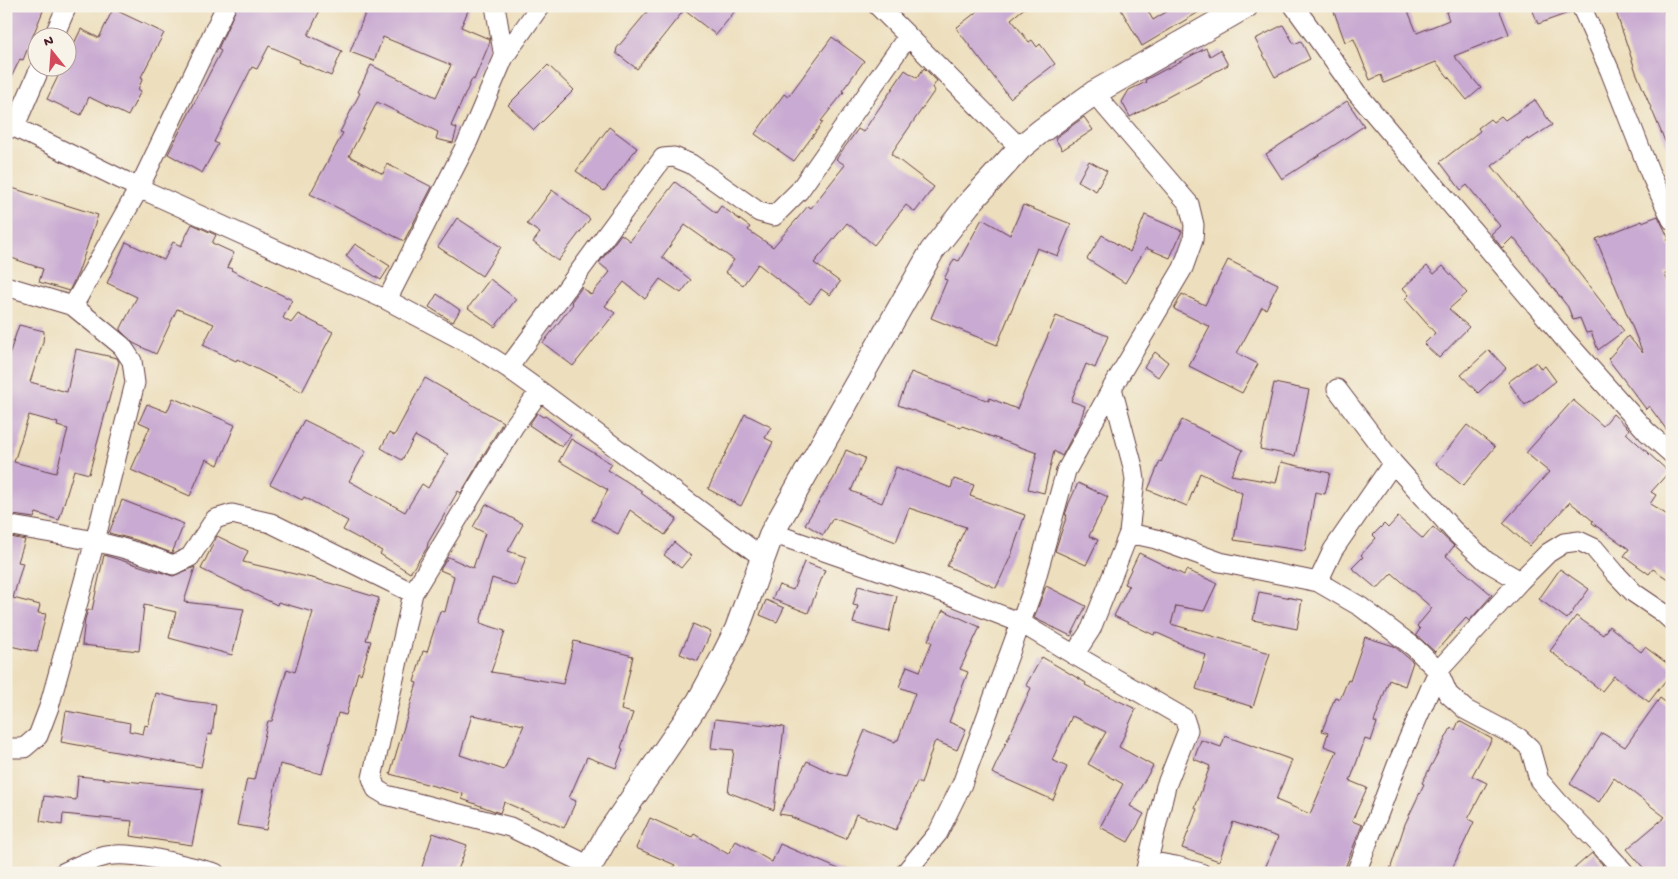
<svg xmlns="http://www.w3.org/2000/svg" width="1678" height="879" font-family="'Gochi Hand',sans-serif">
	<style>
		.building { fill: #c9aad2; fill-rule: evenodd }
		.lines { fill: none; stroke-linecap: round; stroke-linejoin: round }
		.minor-casing { stroke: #623c41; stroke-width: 21 }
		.tertiary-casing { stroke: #623c41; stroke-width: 26 }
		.minor { stroke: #fff; stroke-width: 19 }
		.tertiary { stroke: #fff; stroke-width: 24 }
	</style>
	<rect width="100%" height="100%" fill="#f7f3e8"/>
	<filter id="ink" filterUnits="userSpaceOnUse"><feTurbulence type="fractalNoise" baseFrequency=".02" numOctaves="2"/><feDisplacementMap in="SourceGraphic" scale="10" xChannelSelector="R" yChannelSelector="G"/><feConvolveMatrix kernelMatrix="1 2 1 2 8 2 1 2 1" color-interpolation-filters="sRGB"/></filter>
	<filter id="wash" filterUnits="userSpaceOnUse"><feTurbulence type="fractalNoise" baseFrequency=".0096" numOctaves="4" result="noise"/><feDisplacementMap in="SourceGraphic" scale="20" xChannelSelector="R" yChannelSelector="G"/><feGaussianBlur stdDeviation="1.12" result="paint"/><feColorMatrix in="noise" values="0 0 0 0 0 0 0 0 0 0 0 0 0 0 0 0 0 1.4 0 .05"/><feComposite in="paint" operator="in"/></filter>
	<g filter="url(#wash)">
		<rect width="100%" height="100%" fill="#eddfbd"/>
		<g id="blocks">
			<!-- building -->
			<path class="building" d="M6,6H45L23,60L20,59L6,88Z
				M237,6H322L308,35L342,51L331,76L299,62L300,60L269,46L257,69L252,67L214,142L218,144L202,173L168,154L221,51L218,49Z
				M368,6H470L461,27L489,39L490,42L474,80L472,79L451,126L457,128L453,143L436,139L438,132L377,102L349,156L383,174L387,164L432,187L404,241L310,194L343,133L340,132L360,93L358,92L371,65L436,97L451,65L383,37L374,61L350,52Z
				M652,6H739L716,35L684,10L637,69L616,53L617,48Z
				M984,6H1027L1011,19L1029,42L1032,40L1037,47L1040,44L1055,64L1010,98L956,28Z
				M1119,6H1145L1153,20L1176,6H1209L1142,46Z
				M1332,6H1406L1417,33L1449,20L1446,12L1461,6H1498L1509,34L1454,56L1481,88L1467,100L1436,62L1384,83L1381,75L1370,80L1354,39L1345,42Z
				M1531,6H1570L1571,12L1538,24Z
				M1614,6H1662L1672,33V158L1636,72Z
				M113,9L164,33L141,77L143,78L138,89L141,91L128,116L89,97L81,115L47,99L62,68H68V56L81,29L99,38Z
				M1283,25L1294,44L1301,41L1310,59L1275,77L1255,39Z
				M832,37L864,61L842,91L844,92L821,121L823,122L794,161L755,134L784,94L788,97Z
				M1206,48L1210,56L1220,50L1228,65L1130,117L1122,102L1129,90L1146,82L1145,80Z
				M548,65L574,90L534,130L508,105Z
				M924,68L937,81L932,88L935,90L891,154L934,187L915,212L906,205L874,245L847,223L814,263L840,282L830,295L821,289L810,304L758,264L743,285L725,272L734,260L685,225L662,257L691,280L681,293L660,279L645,299L624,282L605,306L615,313L573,366L543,343L573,304L571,302L582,287L591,295L610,272L599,263L621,234L630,241L675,182L716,213L721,206L750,227L748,230L773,247L808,206L811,208L845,165L836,159L858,129L863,132L905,70L917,78Z
				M1535,100L1552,125L1529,140L1528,138L1492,166L1555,242L1624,331L1598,350L1591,332L1586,333L1580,318L1573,320L1568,307L1513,237L1502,248L1491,234L1500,226L1467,185L1461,190L1440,162L1480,131L1478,128L1490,119L1493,122L1501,116L1505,120Z
				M1347,101L1364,126L1282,179L1266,154Z
				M1084,117L1093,130L1062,150L1055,138Z
				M609,127L637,148L604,191L576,171Z
				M1089,161L1107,171L1096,191L1078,181Z
				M12,188L98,215L78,273L69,291L39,282L43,269L6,256V203Z
				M552,190L590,219L558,261L533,242L540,233L527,224Z
				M1023,205L1071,224L1058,256L1037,248L997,345L931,318L947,280L944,279L954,259L959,261L982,219L1010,235Z
				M1145,215L1182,231L1170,258L1146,248L1125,283L1087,259L1102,235L1130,252Z
				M1658,216L1669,239L1667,240L1672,252V272L1665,274L1672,293V437L1649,406L1646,409L1608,359L1628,336L1643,353L1596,239L1642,221V222Z
				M457,218L501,247L482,276L438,247Z
				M192,224L216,235L212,243L234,253L227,267L232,269L231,270L292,300L283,318L291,323L298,314L333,332L302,392L237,359L236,361L203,345L214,324L177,309L156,354L133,343L120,330L137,297L107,283L126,242L164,260L173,242L181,246Z
				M355,244L390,266L381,280L355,264L346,256Z
				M1228,260L1278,284L1266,309L1262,307L1237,353L1258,364L1242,393L1189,366L1210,327L1174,309L1182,294L1205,305Z
				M1427,266L1434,274L1443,266L1467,293L1449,309L1469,327L1439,358L1424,344L1435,333L1405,299L1409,295L1403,288Z
				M490,279L516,299L495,327L468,308Z
				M437,294L460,310L453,322L429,307Z
				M1056,316L1108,336L1095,368L1086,364L1071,401L1085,406L1080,422L1062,456L1054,451L1044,493L1028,489L1037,453L962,426L961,428L942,421L898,405L911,372L989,401V398L1017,409Z
				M19,325L44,331L43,342L30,382L67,392L76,349L117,358L119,362L89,474L74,470L59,520L36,513L34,518L6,514V364ZM29,415L58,423L57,426L68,429L56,473L14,462Z
				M1489,350L1506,368L1478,393L1461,375Z
				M1155,352L1168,362L1158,377L1144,367Z
				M1536,362L1541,369L1545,366L1556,381L1525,405L1508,382Z
				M425,378L503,422L461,493L458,491L428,543L427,548L410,573L380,554L382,551L343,530L348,521L304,497L302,500L270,484L304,420L366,451L349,481L405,512L422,484L428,488L448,454L415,436L402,460L381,448L389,433L394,436Z
				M1274,383L1309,390L1295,456L1260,449Z
				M173,398L235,425L218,465L206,459L190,496L131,470L150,427L139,422L147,404L167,412Z
				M1573,400L1603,426L1613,414L1629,429L1626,433L1669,472L1651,492L1656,495L1650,504L1672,518V582L1653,569L1649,574L1624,556L1629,549L1592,523L1593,521L1570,502L1529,546L1503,523L1549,472L1526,453Z
				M537,413L543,417L545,416L571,435L562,447L529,425Z
				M745,414L771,427L765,438L773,442L741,506L708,489Z
				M1182,420L1243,450L1231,475L1276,483L1281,462L1330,473L1325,494L1315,492L1305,551L1234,540L1242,493L1200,473L1187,506L1148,490L1160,461L1161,462Z
				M1467,425L1495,447L1463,486L1436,464Z
				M571,439L612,464L608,470L642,491L641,493L677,519L665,535L630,510L618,534L592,520L608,490L559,461Z
				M846,450L865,458L851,491L882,503L896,467L951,488L954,479L974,485L970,496L1025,515L1010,558L996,588L947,566L966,527L909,508L896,542L833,518L823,535L805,524L834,478Z
				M1078,483L1108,497L1089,536L1098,540L1086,565L1055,551L1067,515H1065L1069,503Z
				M122,500L184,524L172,553L136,540L109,533Z
				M486,504L523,524L508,551L526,557L516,586L492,578L480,623L505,631L491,672L563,684L574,641L633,656L621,710L633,713L621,748L623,749L616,768L587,757L569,798L576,801L564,828L504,802L500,813L462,799L463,794L390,774L417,683L414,682L423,651L427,652L440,611L445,612L454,576L440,570L448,557L473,568L485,533L473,527ZM472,715L524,725L504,770L460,755Z
				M1398,517L1423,539L1433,527L1442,535L1454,546L1446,556L1492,595L1469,621L1466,618L1435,652L1416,635L1420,629L1417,626L1432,608L1392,573L1377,589L1352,568L1363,557L1361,555L1376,538L1373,535L1384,524L1388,528Z
				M6,536L25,540L18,562L23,563L13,598L40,605L38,613L46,614L37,652L6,645L11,621L6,620Z
				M217,536L248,551L243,562L316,579L379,598L366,640L371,641L361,674L358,672L346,715L338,713L322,774L280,764L266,830L237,825L244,792L247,779L254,780L268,721H272L287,669L295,672L313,612L278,602L277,605L201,569Z
				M674,542L691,556L681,568L664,555Z
				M1139,553L1184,575L1186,570L1217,583L1204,611L1176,606L1171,624L1270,653L1253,707L1196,689L1206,655L1155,632L1154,635L1114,616L1129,586L1124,584Z
				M104,555L173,576L195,567L184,602L244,609L232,655L169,638L176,612L144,605L139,651L82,645L85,619L88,610H92Z
				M804,562L825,570L808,613L772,599L779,585L793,590Z
				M1560,569L1589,589L1567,619L1539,599Z
				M858,586L897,596L889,632L853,623L858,606L853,605Z
				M1046,586L1086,606L1071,636L1034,618Z
				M1259,592L1302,600L1297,629L1253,620Z
				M766,600L784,608L777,622L760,615Z
				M943,610L980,627L960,669L968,672L949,722L966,729L957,750L936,741L934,743L921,784L917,782L896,830L856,814L846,839L791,817L792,816L779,814L807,761L830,772L846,776L865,730L895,742L896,740H898L915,693L899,687L907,666L920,671L932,642L928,640Z
				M1576,616L1603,635L1609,626L1641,652L1645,647L1672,667V672L1649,702L1614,676L1602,691L1550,651Z
				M693,624L711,632L698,661L680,654Z
				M1365,637L1394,646L1413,662L1405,686L1389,680L1374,722L1377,723L1371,741L1365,739L1350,781L1367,788L1352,821L1362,825L1343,873H1263L1278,837L1233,822L1219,861L1182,848L1197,809L1195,808L1210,766L1194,759L1201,740L1221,747L1225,736L1292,760L1276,800L1310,814L1337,751L1324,746L1328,733L1322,731L1335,697L1340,699L1348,680L1350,681Z
				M1042,657L1086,683L1085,685L1136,709L1119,747L1153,766L1130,806L1144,814L1128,842L1100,827L1123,784L1088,764L1106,732L1072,716L1052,760L1067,767L1053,800L992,773L1031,688L1026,685Z
				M156,693L188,701L216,704L212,735L208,734L201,767L61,742L66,711L130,723L129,731L143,734L145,725L148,726Z
				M1660,698L1672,707V873H1648L1627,849L1665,817L1614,778L1599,802L1570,784L1602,733L1625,747Z
				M715,719L784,727L774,810L728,792L734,750L711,748Z
				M1459,721L1492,739L1472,776L1487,783L1468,819L1474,822L1450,873H1389L1405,824L1424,784L1422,783L1451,728L1455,730Z
				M78,776L203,789L192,845L130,836L132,821L63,814L62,825L40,821L44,796L76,800Z
				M650,818L692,837L694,834L728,854L736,841L772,862L780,844L848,873H670L675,865L636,848Z
				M433,833L467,845L457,873H420Z
				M1592,853L1603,865L1595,873H1569Z"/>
		</g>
	</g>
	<g filter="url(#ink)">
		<use href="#blocks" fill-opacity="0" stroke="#623c41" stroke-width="1"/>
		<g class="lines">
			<defs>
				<path id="minor" d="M495,6L504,57
					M878,6L1020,148
					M1294,6L1356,92L1566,341L1647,432L1672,454
					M1581,6L1610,71L1650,173L1672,220
					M53,38L67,6
					M6,123L139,188L387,300L472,345L508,368L540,391L762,557
					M14,128L40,68
					M6,286L73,306L122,346L132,361L135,383L95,541L49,707L38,736L24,748H6
					M387,300L468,141L504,57L540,6
					M73,306L139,188L226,6
					M508,368L663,158L674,157L691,164L759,212L774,216L799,191L908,36
					M1112,388L1133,467L1135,480L1129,533
					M1337,389L1393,463L1454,531L1486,561L1520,581
					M540,391L514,426L413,593L372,778L376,789L386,795L510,827L590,866
					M6,525C63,535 120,543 173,565L190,557L215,519L232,514L271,523L413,593
					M772,533L945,593L1021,623L1066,650L1184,718L1188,730L1166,786L1145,873
					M1318,582L1333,550L1393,463
					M1074,655L1091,629L1129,533L1156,539L1220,562L1318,582L1361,607L1415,648L1438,671L1448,694L1466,710L1519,738L1530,748L1539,780L1558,802L1600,845L1625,873
					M1148,861L1176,866L1201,873
					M63,873C77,866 90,860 106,856C133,850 187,866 215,873
					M905,873L938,833L962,784L1033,589L1066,471L1112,388L1183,268L1193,240L1194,225L1189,204L1094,93
					M1356,873L1397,765L1438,671L1520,581L1548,553L1564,543L1579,541L1594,548L1616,574L1634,593L1662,612L1672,621"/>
				<path id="tertiary" d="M586,873L608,834L699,701L723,657L737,629L772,533L932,251L968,205L1020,148L1041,131L1094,93L1246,6"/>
			</defs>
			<!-- minor casing -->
			<use href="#minor" class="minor-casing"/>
			<!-- tertiary casing -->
			<use href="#tertiary" class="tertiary-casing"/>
			<!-- minor -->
			<use href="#minor" class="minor"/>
			<!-- tertiary -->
			<use href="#tertiary" class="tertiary"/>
		</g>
	</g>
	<!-- margin -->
	<rect width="1678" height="879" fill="none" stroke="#f7f3e8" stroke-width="25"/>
	<!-- north arrow -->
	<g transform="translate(52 52) rotate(343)"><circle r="24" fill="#f7f3e8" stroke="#b29e9c"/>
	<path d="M0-4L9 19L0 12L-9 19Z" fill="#d1495b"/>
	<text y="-8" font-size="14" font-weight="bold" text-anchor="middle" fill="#4a1f2b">N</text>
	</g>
</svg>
